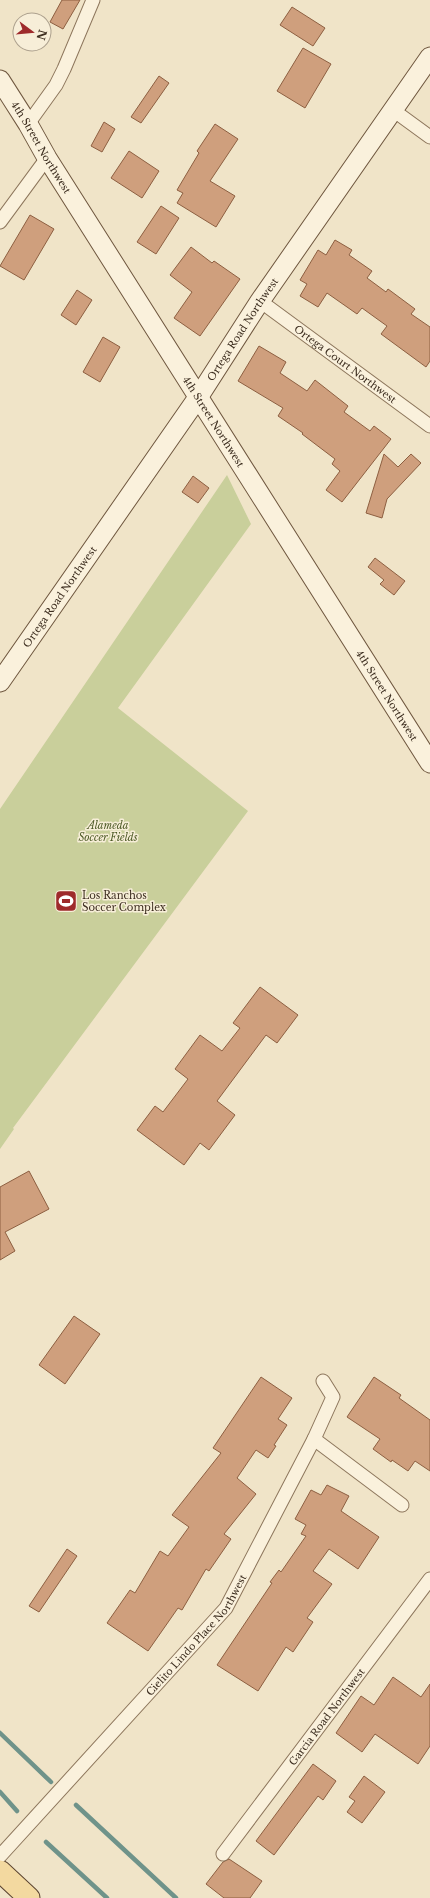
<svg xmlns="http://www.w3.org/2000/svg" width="430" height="1898" viewBox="0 0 430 1898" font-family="'Libre Baskerville',serif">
<rect width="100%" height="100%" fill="#f0e4c8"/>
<polygon fill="#c9cf9b" points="227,475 251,524 118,708 248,811 13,1128 14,1129 0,1149 0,809"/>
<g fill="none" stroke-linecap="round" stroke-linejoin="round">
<g stroke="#6f938a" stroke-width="4.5">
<polyline points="0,1733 51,1782"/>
<polyline points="0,1792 17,1811"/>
<polyline points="76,1805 176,1898"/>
<polyline points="46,1842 107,1898"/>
</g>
</g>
<g fill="#cf9f7d" stroke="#8d5f41">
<polygon points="62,0 80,0 63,29 50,22"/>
<polygon points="292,7 325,28 313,46 280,25"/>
<polygon points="303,48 331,64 305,108 277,91"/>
<polygon points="159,76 169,83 141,123 131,117"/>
<polygon points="104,122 115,129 102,152 91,146"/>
<polygon points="215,124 238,139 210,181 235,196 216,227 177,203 183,193 177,190 199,153 197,151"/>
<polygon points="129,151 159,171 142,198 111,178"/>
<polygon points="161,206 179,218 156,254 137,242"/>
<polygon points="30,215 54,229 24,280 0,266"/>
<polygon points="335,240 352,250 349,255 372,271 367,278 386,292 388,289 415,309 411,314 430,327 430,361 426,367 381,334 387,326 362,308 357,314 327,293 318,307 300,296 307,284 300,280 318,250 326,255"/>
<polygon points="191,247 212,263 214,261 240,279 200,336 174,318 192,292 170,275"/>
<polygon points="77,290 92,300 76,325 61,315"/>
<polygon points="103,337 120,347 100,382 83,372"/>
<polygon points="259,346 286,362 280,373 307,391 315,380 348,406 344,412 370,431 374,426 391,439 342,502 326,490 340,471 332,464 335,459 302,434 303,433 278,416 283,408 238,381"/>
<polygon points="384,454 398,467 411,454 421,463 387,499 382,518 366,513"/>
<polygon points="193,476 209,488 198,503 182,492"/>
<polygon points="375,558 405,581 394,595 380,584 384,580 368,567"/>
<polygon points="260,987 298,1015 277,1043 266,1035 217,1101 235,1115 209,1150 200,1143 184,1165 137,1130 155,1106 163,1112 188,1079 175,1069 200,1035 222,1051 240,1028 233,1023"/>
<polygon points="29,1171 49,1209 5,1232 15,1251 0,1260 0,1187"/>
<polygon points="74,1316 100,1334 65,1384 39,1365"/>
<polygon points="261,1377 292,1398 278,1419 287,1425 274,1445 276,1446 268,1458 256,1450 237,1478 256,1494 224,1534 231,1539 209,1571 206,1569 182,1610 178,1608 148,1651 107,1623 130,1590 135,1593 160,1551 168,1556 189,1527 172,1515 221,1453 213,1448"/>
<polygon points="374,1377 401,1395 399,1398 430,1420 430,1471 415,1461 408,1471 392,1460 391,1462 373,1449 380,1439 347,1417"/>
<polygon points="327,1485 349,1496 341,1511 379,1537 358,1569 329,1549 313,1571 332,1584 307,1618 313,1622 293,1652 286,1647 258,1691 217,1665 272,1583 270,1582 279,1570 281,1572 306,1536 301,1534 306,1525 295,1519 311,1490 321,1495"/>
<polygon points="67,1549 77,1556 39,1612 29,1606"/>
<polygon points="393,1677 421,1697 430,1684 430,1746 418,1764 375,1734 362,1752 336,1733 361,1696 374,1705"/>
<polygon points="313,1764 336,1781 323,1800 318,1796 274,1855 256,1841"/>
<polygon points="364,1776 385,1792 362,1823 347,1812 355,1801 349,1797"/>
<polygon points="229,1859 262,1881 250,1898 224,1898 206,1884 223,1862"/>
</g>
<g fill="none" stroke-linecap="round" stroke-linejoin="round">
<g stroke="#8d765c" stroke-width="15">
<g id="street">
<polyline points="393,110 430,137"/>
<polyline points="28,124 56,85 64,69 93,0"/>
<polyline points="0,222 47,158"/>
<path id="s1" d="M 260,301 L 430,426"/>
<polyline points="314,1439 402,1505"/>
<path id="s2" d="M 223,1854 L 430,1579"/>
<path id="s3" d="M 0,1856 L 226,1608 L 314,1439 L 333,1397 L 323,1381"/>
</g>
</g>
<g stroke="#6f573f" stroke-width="21">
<g id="secondary">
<path id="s4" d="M 0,80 L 28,124 L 47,158 L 430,763"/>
<path id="s5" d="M 0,682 L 199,396 L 260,301 L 430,57"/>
</g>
</g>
<g stroke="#5b4430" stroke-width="23">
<polyline id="primary" points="0,1871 29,1898"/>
</g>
<use href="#street" stroke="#faf1dc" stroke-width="13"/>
<use href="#secondary" stroke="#faf1dc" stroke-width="19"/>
<use href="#primary" stroke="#f3d9a0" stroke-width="21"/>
</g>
<defs>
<g id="stadium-square" transform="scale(1.15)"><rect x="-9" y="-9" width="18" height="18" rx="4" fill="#9e2a2b" stroke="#f7eed8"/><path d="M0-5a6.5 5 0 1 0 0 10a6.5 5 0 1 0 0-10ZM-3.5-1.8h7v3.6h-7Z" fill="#fff"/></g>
</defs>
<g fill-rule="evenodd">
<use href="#stadium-square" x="66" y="901"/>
</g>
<g text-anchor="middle" stroke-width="3" stroke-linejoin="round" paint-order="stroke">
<g font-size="10" fill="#3d2e20" stroke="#f7eed8">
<text dy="4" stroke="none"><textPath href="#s4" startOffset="79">4th Street Northwest</textPath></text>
<text dy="4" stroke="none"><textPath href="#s5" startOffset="428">Ortega Road Northwest</textPath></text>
<text dy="4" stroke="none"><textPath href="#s1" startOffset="106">Ortega Court Northwest</textPath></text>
<text dy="4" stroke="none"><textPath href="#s4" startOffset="403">4th Street Northwest</textPath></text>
<text dy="4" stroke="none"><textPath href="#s5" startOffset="104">Ortega Road Northwest</textPath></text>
<text dy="4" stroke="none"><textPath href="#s4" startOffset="727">4th Street Northwest</textPath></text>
<text dy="4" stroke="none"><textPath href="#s3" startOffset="296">Cielito Lindo Place Northwest</textPath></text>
<text dy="4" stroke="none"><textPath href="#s2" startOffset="172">Garcia Road Northwest</textPath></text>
</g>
<g font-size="10" font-style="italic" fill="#4d5a26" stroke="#f7eed8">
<text x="108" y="829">Alameda<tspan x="108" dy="12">Soccer Fields</tspan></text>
</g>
<g font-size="10" fill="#3d2e20" stroke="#f7eed8" text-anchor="start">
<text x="82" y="899">Los Ranchos<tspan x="82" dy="12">Soccer Complex</tspan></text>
</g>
</g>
<g transform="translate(32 32) rotate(106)"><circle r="19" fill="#f7eed8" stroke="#ada18e"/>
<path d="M0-3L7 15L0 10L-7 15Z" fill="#9e2a2b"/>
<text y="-6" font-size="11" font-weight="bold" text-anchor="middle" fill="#3d2e20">N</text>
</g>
</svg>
